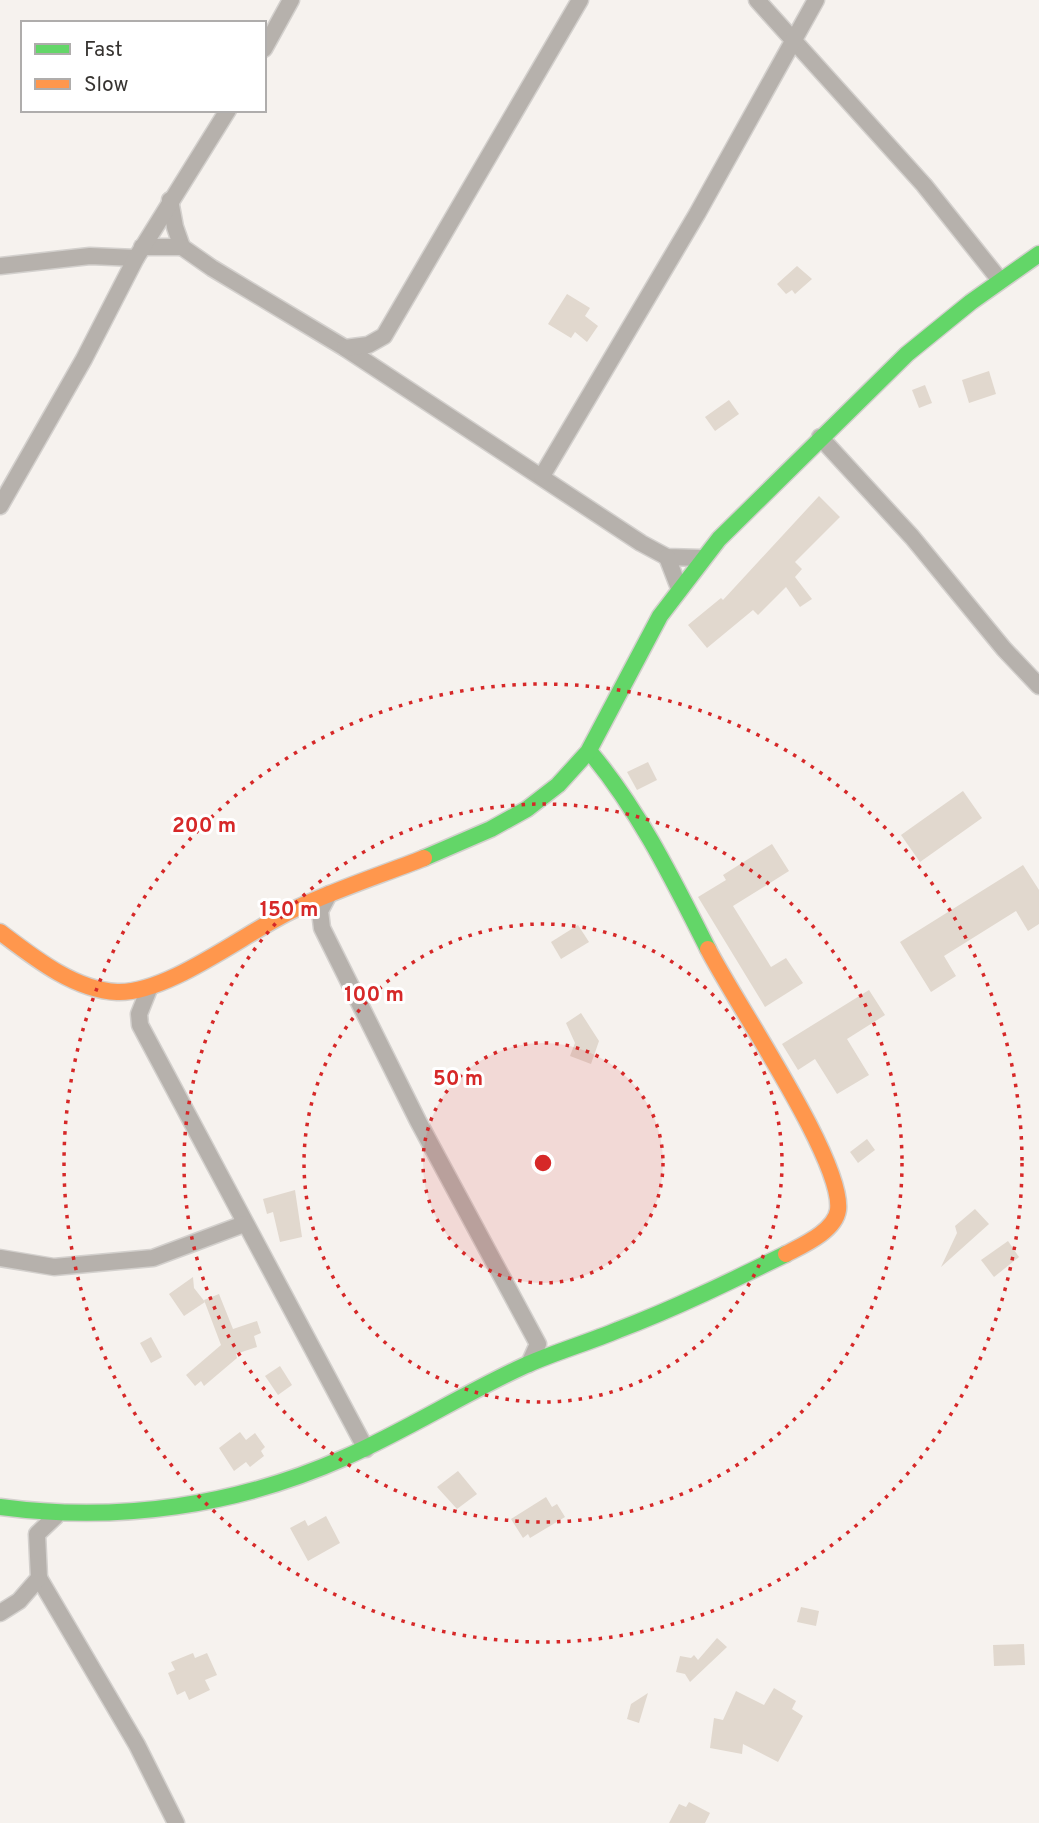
<svg xmlns="http://www.w3.org/2000/svg" width="1039" height="1823" viewBox="0 0 1039 1823" font-family="Overpass,sans-serif">
<rect width="100%" height="100%" fill="#f6f2ee"/>
<g fill="#e1d8ce">
<polygon points="797,266 812,279 795,294 792,290 786,294 777,284"/>
<polygon points="567,294 590,308 585,316 598,326 587,342 575,332 571,338 548,324"/>
<polygon points="989,371 996,394 969,403 962,380"/>
<polygon points="925,385 932,403 919,408 912,390"/>
<polygon points="729,400 739,414 715,431 705,417"/>
<polygon points="819,496 840,517 795,562 802,569 795,577 812,599 800,607 786,587 758,615 753,610 707,648 688,625 721,598 723,600"/>
<polygon points="648,762 657,780 637,790 627,772"/>
<polygon points="963,791 982,818 920,862 901,835"/>
<polygon points="772,844 789,871 733,906 771,967 786,958 803,983 765,1007 698,897 726,880 723,875"/>
<polygon points="1023,865 1039,890 1039,924 1028,931 1016,911 944,956 956,976 931,992 900,942"/>
<polygon points="578,925 589,942 561,959 551,942"/>
<polygon points="869,990 885,1015 847,1039 869,1075 837,1094 815,1059 798,1070 782,1044"/>
<polygon points="581,1013 599,1041 591,1064 570,1056 575,1043 566,1023"/>
<polygon points="867,1139 875,1150 858,1163 850,1152"/>
<polygon points="295,1190 302,1237 280,1242 273,1212 267,1214 263,1199"/>
<polygon points="975,1209 989,1224 941,1267 957,1233 955,1226"/>
<polygon points="1008,1241 1019,1257 994,1277 981,1260"/>
<polygon points="193,1277 194,1288 205,1302 184,1316 169,1294"/>
<polygon points="219,1294 233,1329 257,1321 261,1333 254,1336 257,1347 236,1354 237,1358 204,1386 201,1381 195,1386 186,1375 221,1345 204,1300"/>
<polygon points="151,1337 162,1357 151,1363 140,1343"/>
<polygon points="280,1366 292,1385 278,1395 265,1376"/>
<polygon points="240,1432 246,1440 255,1433 265,1447 261,1451 264,1456 250,1467 246,1462 234,1471 219,1448"/>
<polygon points="458,1471 477,1494 457,1509 437,1487"/>
<polygon points="546,1497 552,1507 557,1504 565,1517 530,1538 528,1534 523,1538 511,1519"/>
<polygon points="326,1516 340,1543 308,1561 290,1528 305,1520 308,1526"/>
<polygon points="801,1607 819,1611 816,1626 797,1622"/>
<polygon points="717,1638 727,1647 690,1682 685,1674 676,1672 680,1656 691,1658 694,1655 698,1660"/>
<polygon points="1024,1644 1025,1665 994,1666 993,1645"/>
<polygon points="193,1653 195,1658 207,1653 217,1675 205,1680 210,1690 189,1700 185,1691 177,1695 168,1673 175,1670 171,1662"/>
<polygon points="774,1688 796,1701 792,1709 803,1716 778,1762 743,1744 742,1754 710,1748 714,1718 723,1720 736,1691 764,1705"/>
<polygon points="648,1693 639,1723 627,1719 631,1704"/>
<polygon points="689,1802 710,1813 705,1823 669,1823 679,1804 686,1807"/>
</g>
<g fill="none" stroke-linecap="round" stroke-linejoin="round">
<g stroke="#d3d0cd" stroke-width="19">
<g id="street">
<polyline points="757,0 924,185 999,279"/>
<polyline points="264,49 291,0"/>
<polyline points="170,200 175,227 182,247 212,268 345,348 641,543 667,557 700,558"/>
<polyline points="142,247 182,247"/>
<polyline points="0,266 90,256 136,258"/>
<polyline points="345,348 368,345 384,336 580,0"/>
<polyline points="820,437 912,537 1004,649 1039,686"/>
<polyline points="542,476 697,214 816,0"/>
<polyline points="0,506 84,359 136,258 228,110"/>
<polyline points="667,557 679,588"/>
<polyline points="329,894 320,911 322,928 418,1121 538,1344 529,1364"/>
<polyline points="149,989 139,1014 140,1025 366,1449"/>
<polyline points="0,1258 54,1267 153,1258 244,1224"/>
<polyline points="39,1578 137,1745 176,1823"/>
<polyline points="0,1613 19,1601 39,1578 37,1534 56,1516"/>
</g>
</g>
<g stroke="#d3d0cd" stroke-width="19">
<g id="fast">
<path d="M 590,752 C 640,812 673,880 708,949"/>
<polyline points="424,858 491,829 527,809 558,785 588,752 660,616 719,539 907,354 971,302 1039,254"/>
<path d="M 0,1507 C 118,1523 237,1506 346,1457 C 407,1430 463,1394 524,1366 C 555,1352 587,1343 618,1330 C 676,1308 731,1281 786,1254"/>
</g>
</g>
<g stroke="#d3d0cd" stroke-width="19">
<g id="slow">
<path d="M 0,932 C 33,957 74,990 117,992 C 169,994 247,931 295,909 C 337,889 381,875 424,858"/>
<path d="M 708,949 C 734,1001 844,1161 838,1210 C 835,1231 803,1245 786,1254"/>
</g>
</g>
<use href="#street" stroke="#b6b1ac" stroke-width="16"/>
<use href="#fast" stroke="#63d668" stroke-width="16"/>
<use href="#slow" stroke="#ff974d" stroke-width="16"/>
</g>
<circle cx="543" cy="1163" r="120" fill="#d62828" fill-opacity=".12"/>
<g fill="none" stroke="#d62828" stroke-width="3.5" stroke-dasharray="3.5 7">
<circle cx="543" cy="1163" r="120"/>
<circle cx="543" cy="1163" r="239"/>
<circle cx="543" cy="1163" r="359"/>
<circle cx="543" cy="1163" r="479"/>
</g>
<circle cx="543" cy="1163" r="10" fill="#d62828" stroke="#fff" stroke-width="3.5"/>
<g font-size="21" text-anchor="middle" font-weight="bold" fill="#d62828" stroke="#fff" stroke-width="6" stroke-linejoin="round" paint-order="stroke">
<text x="204" y="832">200 m</text>
<text x="289" y="916">150 m</text>
<text x="374" y="1001">100 m</text>
<text x="458" y="1085">50 m</text>
</g>
<rect x="21" y="21" width="245" height="91" fill="#ffffff" stroke="#afadac" stroke-width="2"/>
<rect x="35" y="44" width="35" height="10" fill="#63d668" stroke="#afadac" stroke-width="2"/>
<text x="84" y="56" font-size="21" fill="#363330">Fast</text>
<rect x="35" y="79" width="35" height="10" fill="#ff974d" stroke="#afadac" stroke-width="2"/>
<text x="84" y="91" font-size="21" fill="#363330">Slow</text>
</svg>
